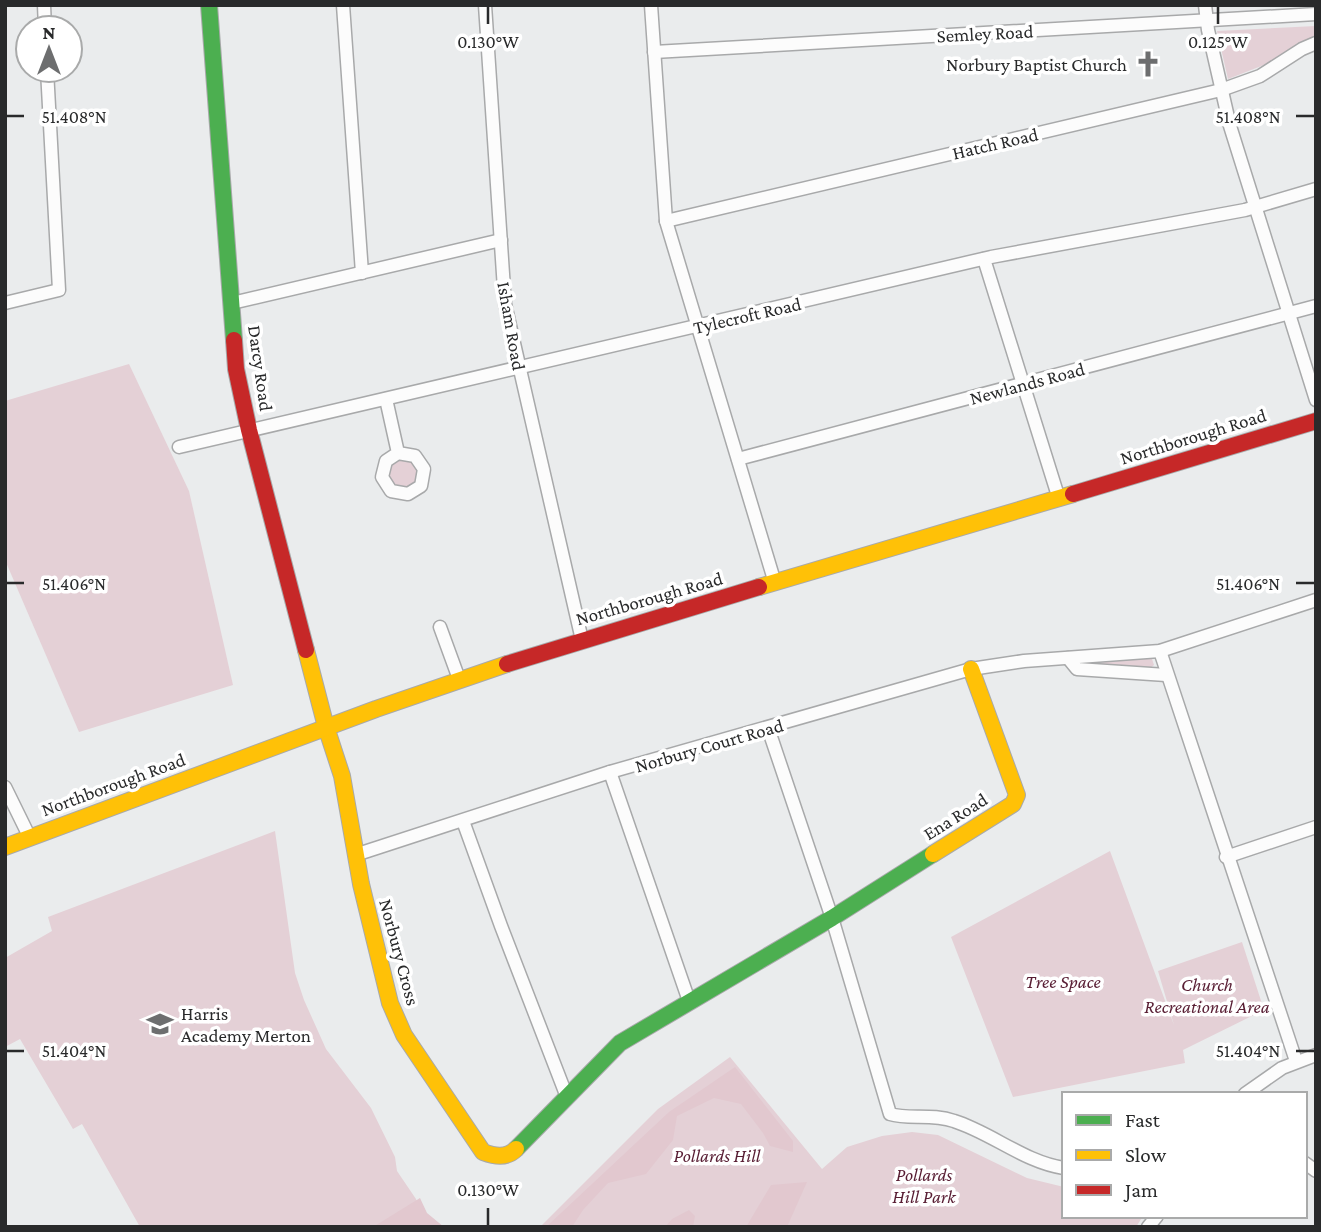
<svg xmlns="http://www.w3.org/2000/svg" width="1321" height="1232" viewBox="0 0 1321 1232" font-family="'Crimson Pro',serif">
<rect width="100%" height="100%" fill="#eaeced"/>
<g fill="#e4d0d6">
<polygon points="1316,26 1316,35 1269,63 1228,79 1217,31"/>
<polygon points="129,364 189,491 233,685 79,732 5,560 5,401"/>
<polygon points="395,456 419,463 415,488 392,489 385,467"/>
<polygon points="1148,658 1152,659 1154,665 1150,668 1086,664"/>
<polygon points="275,831 295,973 304,1000 326,1049 371,1108 395,1157 397,1171 416,1199 426,1227 140,1227 82,1124 73,1129 20,1039 5,1047 5,958 52,931 48,917"/>
<polygon points="1110,851 1174,1025 1158,971 1242,942 1264,1010 1183,1050 1185,1063 1013,1097 951,937"/>
<polygon points="730,1057 822,1169 847,1147 882,1136 912,1132 938,1135 1027,1178 1064,1187 1064,1216 1143,1216 1136,1227 540,1227 658,1109"/>
</g>
<g fill="#e2c8cf">
<polygon points="735,1067 793,1141 793,1152 770,1146 763,1133 741,1104 714,1098 677,1116 673,1140 646,1174 608,1183 583,1210 572,1227 546,1227 669,1112"/>
<polygon points="807,1182 787,1227 746,1227 771,1185"/>
<polygon points="420,1198 427,1213 444,1227 373,1227"/>
<polygon points="689,1210 695,1216 693,1227 665,1227 672,1219"/>
</g>
<g fill="none" stroke-linecap="round" stroke-linejoin="round">
<g stroke="#a8a9aa" stroke-width="15">
<g id="street">
<polyline points="44,5 45,28"/>
<polyline points="343,5 362,273"/>
<polyline points="485,5 505,304 582,640"/>
<polyline points="651,5 666,221 775,583"/>
<polyline points="1205,5 1208,30 1230,126 1316,400"/>
<polyline points="654,52 1316,14"/>
<polyline points="666,221 1221,90 1260,76 1302,49 1316,43"/>
<polyline points="984,259 1059,499"/>
<polyline points="5,303 59,290 47,70"/>
<polyline points="232,303 501,240"/>
<polyline points="386,399 398,453 415,456 424,469 421,486 408,494 391,491 382,477 386,461 398,453"/>
<polyline points="179,447 991,257 1245,210 1316,189"/>
<polyline points="738,459 1316,306"/>
<polyline points="440,627 459,679"/>
<polyline points="1160,651 1296,1061"/>
<polyline points="1068,658 1077,669 1166,675"/>
<path d="M 768,728 L 832,918 L 890,1114 C 908,1120 932,1113 954,1121 C 992,1133 1024,1162 1064,1168"/>
<polyline points="610,772 689,1001"/>
<polyline points="5,787 30,838"/>
<polyline points="463,821 501,926 567,1097"/>
<polyline points="355,855 610,772 971,669 1024,661 1160,651 1316,600"/>
<polyline points="1226,857 1316,827"/>
<polyline points="1245,1094 1282,1068 1316,1055"/>
<polyline points="1305,1163 1316,1171"/>
<polyline points="1148,1227 1157,1216"/>
</g>
</g>
<g stroke="#a8a9aa" stroke-width="18">
<g id="fast">
<polyline points="209,5 234,340"/>
<polyline points="516,1149 620,1043 832,918 933,854"/>
</g>
</g>
<g stroke="#a8a9aa" stroke-width="18">
<g id="slow">
<polyline points="759,587 1073,494"/>
<path d="M 306,650 L 326,727 L 342,776 L 361,884 L 390,1003 L 404,1035 L 483,1152 C 494,1156 506,1159 516,1149"/>
<polyline points="5,847 376,709 507,664"/>
<polyline points="933,854 1013,804 1017,795 971,669"/>
</g>
</g>
<g stroke="#a8a9aa" stroke-width="18">
<g id="jam">
<polyline points="234,340 236,369 249,430 306,650"/>
<polyline points="1073,494 1316,421"/>
<polyline points="507,664 759,587"/>
</g>
</g>
<use href="#street" stroke="#fcfcfc" stroke-width="12"/>
<use href="#fast" stroke="#4caf50" stroke-width="16"/>
<use href="#slow" stroke="#ffc107" stroke-width="16"/>
<use href="#jam" stroke="#c62828" stroke-width="16"/>
</g>
<path fill="none" stroke="#292a2b" stroke-width="2.5" d="M 488,7 L 488,24M 1218,7 L 1218,24M 7,116 L 24,116M 1296,116 L 1314,116M 7,583 L 24,583M 1296,583 L 1314,583M 7,1051 L 24,1051M 1296,1051 L 1314,1051M 488,1208 L 488,1225"/>
<defs>
<g id="church-bare" transform="scale(2.1)"><path d="M-1.2-6h2.4v3.5h3.3v2.4h-3.3V6h-2.4V-.1h-3.3v-2.4h3.3Z" fill="#6d6e6f" stroke="#fff" stroke-width="2.5" paint-order="stroke"/></g>
<g id="school-bare" transform="scale(2.1)"><path d="M0-5L7-2L0 1L-7-2ZM-4 1L0 2.5L4 1V4Q0 6-4 4Z" fill="#6d6e6f" stroke="#fff" stroke-width="2.5" paint-order="stroke"/></g>
</defs>
<g fill-rule="evenodd">
<use href="#church-bare" x="1148" y="64"/>
<use href="#school-bare" x="160" y="1024"/>
</g>
<g text-anchor="middle" stroke-width="7" stroke-linejoin="round" paint-order="stroke">
<g font-size="19" fill="#292a2b" stroke="#fff">
<text transform="translate(985 33) rotate(-3)" y="7">Semley Road</text>
<text transform="translate(995 143) rotate(-13)" y="7">Hatch Road</text>
<text transform="translate(747 315) rotate(-13)" y="7">Tylecroft Road</text>
<text transform="translate(512 326) rotate(80)" y="7">Isham Road</text>
<text transform="translate(261 368) rotate(82)" y="7">Darcy Road</text>
<text transform="translate(1027 383) rotate(-15)" y="7">Newlands Road</text>
<text transform="translate(1193 436) rotate(-17)" y="7">Northborough Road</text>
<text transform="translate(649 598) rotate(-16)" y="7">Northborough Road</text>
<text transform="translate(709 745) rotate(-16)" y="7">Norbury Court Road</text>
<text transform="translate(113 784) rotate(-20)" y="7">Northborough Road</text>
<text transform="translate(955 816) rotate(-32)" y="7">Ena Road</text>
<text transform="translate(400 952) rotate(75)" y="7">Norbury Cross</text>
</g>
<g font-size="19" fill="#292a2b" stroke="#fff" text-anchor="end">
<text x="1127" y="71">Norbury Baptist Church</text>
<text x="181" y="1020" text-anchor="start">Harris<tspan x="181" dy="22">Academy Merton</tspan></text>
</g>
<g font-size="19" font-style="italic" fill="#581d33" stroke="#fff">
<text x="1063" y="988">Tree Space</text>
<text x="1207" y="991">Church<tspan x="1207" dy="22">Recreational Area</tspan></text>
<text x="717" y="1162">Pollards Hill</text>
<text x="924" y="1181">Pollards<tspan x="924" dy="22">Hill Park</tspan></text>
</g>
</g>
<g font-size="18" text-anchor="middle" fill="#292a2b" stroke="#fff" stroke-width="7" stroke-linejoin="round" paint-order="stroke">
<text x="488" y="48">0.130°W</text>
<text x="1218" y="48">0.125°W</text>
<text x="74" y="123">51.408°N</text>
<text x="1248" y="123">51.408°N</text>
<text x="74" y="590">51.406°N</text>
<text x="1248" y="590">51.406°N</text>
<text x="74" y="1057">51.404°N</text>
<text x="1248" y="1057">51.404°N</text>
<text x="488" y="1196">0.130°W</text>
</g>
<rect width="1321" height="1232" fill="none" stroke="#292a2b" stroke-width="14"/>
<rect x="1062" y="1092" width="245" height="126" fill="#ffffff" stroke="#a9aaaa" stroke-width="2"/>
<rect x="1076" y="1115" width="35" height="10" fill="#4caf50" stroke="#a9aaaa" stroke-width="2"/>
<text x="1125" y="1127" font-size="21" fill="#292a2b">Fast</text>
<rect x="1076" y="1150" width="35" height="10" fill="#ffc107" stroke="#a9aaaa" stroke-width="2"/>
<text x="1125" y="1162" font-size="21" fill="#292a2b">Slow</text>
<rect x="1076" y="1185" width="35" height="10" fill="#c62828" stroke="#a9aaaa" stroke-width="2"/>
<text x="1125" y="1197" font-size="21" fill="#292a2b">Jam</text>
<g transform="translate(49 49)"><circle r="33" fill="#ffffff" stroke="#a9aaaa" stroke-width="2"/>
<path d="M0-5L12 26L0 18L-12 26Z" fill="#6d6e6f"/>
<text y="-10" font-size="19" font-weight="bold" text-anchor="middle" fill="#292a2b">N</text>
</g>
</svg>
